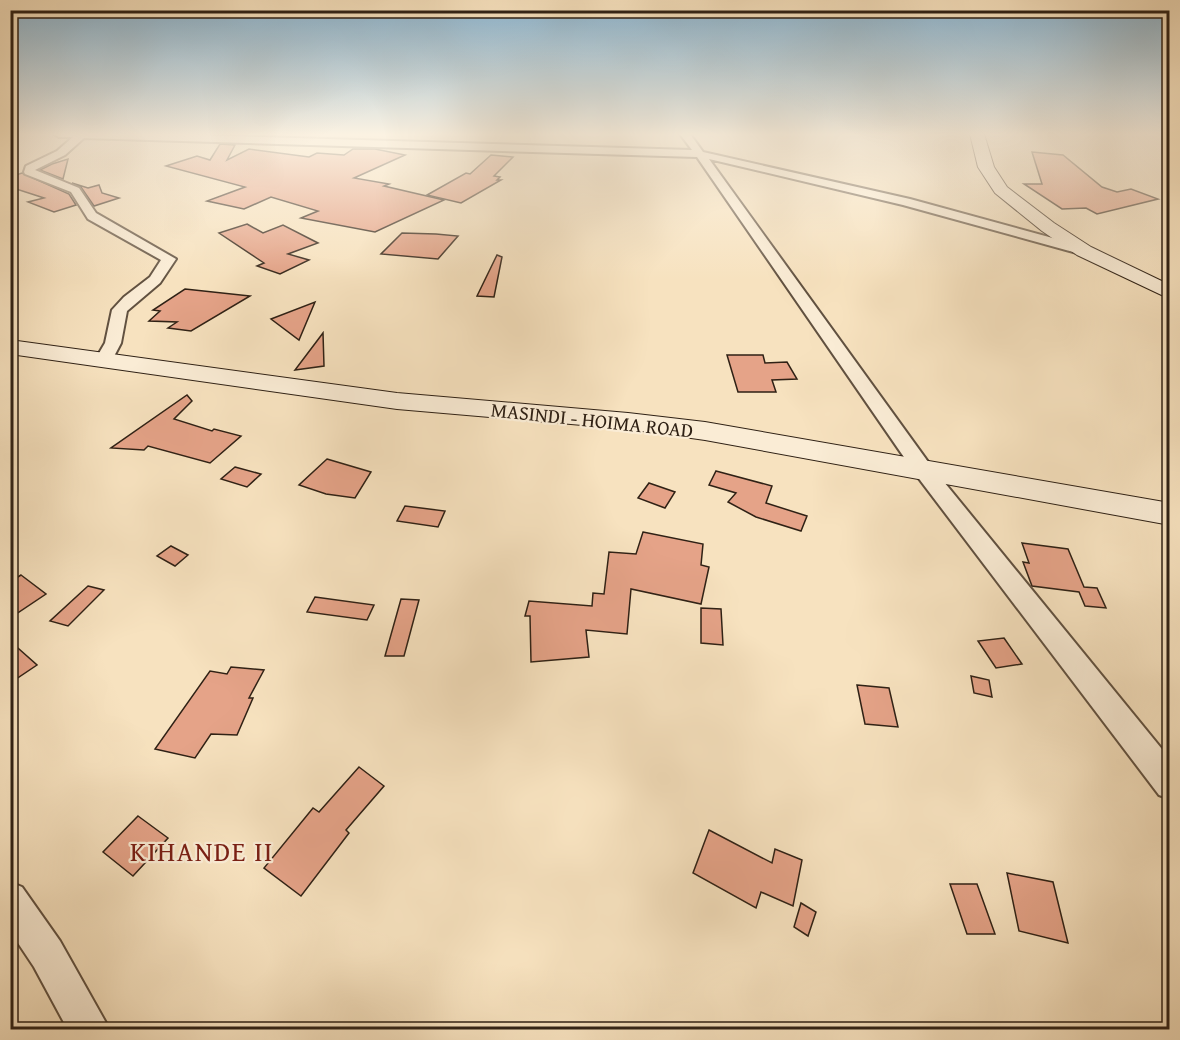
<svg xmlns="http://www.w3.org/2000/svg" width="1180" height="1040" viewBox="0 0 1180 1040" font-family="'Gentium Book Plus',serif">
<rect width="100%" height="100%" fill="#f7e2bf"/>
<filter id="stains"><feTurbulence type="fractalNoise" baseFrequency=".00333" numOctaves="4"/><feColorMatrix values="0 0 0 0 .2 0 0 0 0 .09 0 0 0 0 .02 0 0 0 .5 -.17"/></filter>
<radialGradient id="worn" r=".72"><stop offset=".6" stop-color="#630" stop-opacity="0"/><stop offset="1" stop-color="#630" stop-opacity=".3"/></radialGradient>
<g fill="#e5a388" stroke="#2f2115" stroke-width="1.5">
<polygon points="220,144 235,145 227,160 249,149 309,157 317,153 344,155 353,149 375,149 405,155 354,178 389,184 384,186 444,200 375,232 301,218 318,211 271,197 244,209 207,201 245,187 166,166 197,156 210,160"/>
<polygon points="1032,152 1063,155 1102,187 1117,192 1131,189 1158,199 1097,214 1086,208 1062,209 1024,184 1042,184"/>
<polygon points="491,155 513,157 494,176 500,177 497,180 501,180 461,203 427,195 466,173 470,174"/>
<polygon points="68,159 63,179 40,170 52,164"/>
<polygon points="22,173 69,194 76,205 54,212 28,202 44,198 10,187 10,177"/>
<polygon points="72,183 88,188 99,185 102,193 119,198 94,206 81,187"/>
<polygon points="247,224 263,233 283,225 318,243 288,254 309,260 280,274 257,266 264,263 219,233"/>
<polygon points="402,233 436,234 458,236 438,259 381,254"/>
<polygon points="497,255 502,257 494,297 477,296"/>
<polygon points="185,289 250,296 191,331 168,328 177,322 149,321 160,311 153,310"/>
<polygon points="315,302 299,340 271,319"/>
<polygon points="323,333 324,366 295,370"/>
<polygon points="727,355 763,355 765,363 787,362 797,379 772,380 776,392 738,392"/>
<polygon points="187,395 192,401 174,419 212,431 214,429 241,436 210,463 148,446 144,450 111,448"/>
<polygon points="327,459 371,472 355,498 326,494 299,485"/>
<polygon points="235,467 261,474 247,487 221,479"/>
<polygon points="716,471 772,486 766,503 807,516 801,531 756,517 728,502 736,493 709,485"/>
<polygon points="649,483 675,492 665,508 638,498"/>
<polygon points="405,506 445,511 438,527 397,521"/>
<polygon points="643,532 703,544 701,565 709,567 701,604 631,589 627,634 586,630 589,657 531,662 530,616 525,616 529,601 592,606 593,593 604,594 609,552 636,554"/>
<polygon points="1022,543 1068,549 1084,587 1097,588 1106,608 1085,606 1079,592 1032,586 1023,562 1029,563"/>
<polygon points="171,546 188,555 175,566 157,556"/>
<polygon points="21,575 46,594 10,618 10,582"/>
<polygon points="88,586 104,590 68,626 50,621"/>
<polygon points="315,597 374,605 367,620 307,612"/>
<polygon points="401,599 419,600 404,656 385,656"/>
<polygon points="701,608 721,609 723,645 701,643"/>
<polygon points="1004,638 1022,664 996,668 978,641"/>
<polygon points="10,641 37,665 10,683"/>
<polygon points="231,667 264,670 249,698 253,698 237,735 211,734 195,758 155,749 210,671 227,674"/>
<polygon points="971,676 989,680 992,697 974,693"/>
<polygon points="857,685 889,688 898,727 865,724"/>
<polygon points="359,767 384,786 346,830 349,833 301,896 264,868 313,808 319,812"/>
<polygon points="138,816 168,838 133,876 103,852"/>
<polygon points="709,830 772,863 775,849 802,860 793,906 761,892 756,908 693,873"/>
<polygon points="1007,873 1053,882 1068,943 1019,931"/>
<polygon points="950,884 977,884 995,934 967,934"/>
<polygon points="801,903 816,912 808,936 794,927"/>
</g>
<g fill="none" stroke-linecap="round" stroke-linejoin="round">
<g stroke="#615140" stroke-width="4">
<g id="street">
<polygon points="54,134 168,134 692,150 680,134 690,134 703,152 910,199 1089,248 1091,251 1084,255 903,205 709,159 931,466 1170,759 1170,799 1159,795 917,476 697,157 84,138 65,155 35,170 79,188 96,213 176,259 160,283 127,311 121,343 110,364 98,364 95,360 105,343 112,310 124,297 150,277 161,260 88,219 71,192 25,174 24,172 26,166 57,151 73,137 59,137"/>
<polygon points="10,882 22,887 60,941 110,1030 68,1030 34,967 10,931"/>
</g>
</g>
<g stroke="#2f2115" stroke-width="2">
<g id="secondary">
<polygon points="970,134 984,134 994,167 1007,187 1054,223 1091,247 1170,285 1170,299 1077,255 1042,231 995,193 978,167"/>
<polygon points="10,340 397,393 628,413 705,422 1170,503 1170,525 705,440 628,429 397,409 10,354"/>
</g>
</g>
<use href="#street" fill="#faecd5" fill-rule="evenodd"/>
<use href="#secondary" fill="#faecd5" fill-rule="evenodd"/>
</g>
<linearGradient id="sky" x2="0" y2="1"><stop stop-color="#8ab7d5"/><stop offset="0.48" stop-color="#fbf2e2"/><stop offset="1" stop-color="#fbf2e2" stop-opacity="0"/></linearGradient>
<rect width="1180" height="280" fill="url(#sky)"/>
<g text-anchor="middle" stroke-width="4.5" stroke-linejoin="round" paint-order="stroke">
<g font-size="20" fill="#2f2115" stroke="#faecd5">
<text transform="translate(592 420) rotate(6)" y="7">MASINDI - HOIMA ROAD</text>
</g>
<g font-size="27" letter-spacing="1.5" fill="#7a1f14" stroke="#faecd5">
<text x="202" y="861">KIHANDE II</text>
</g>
</g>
<rect width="1180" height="1040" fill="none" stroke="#f7e2bf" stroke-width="36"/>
<rect x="12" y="12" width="1156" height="1016" fill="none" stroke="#2f2115" stroke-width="3"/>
<rect x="18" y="18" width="1144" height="1004" fill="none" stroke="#2f2115" stroke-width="1.5"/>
<rect width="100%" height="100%" filter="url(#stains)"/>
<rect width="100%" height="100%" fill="url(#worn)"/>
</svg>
